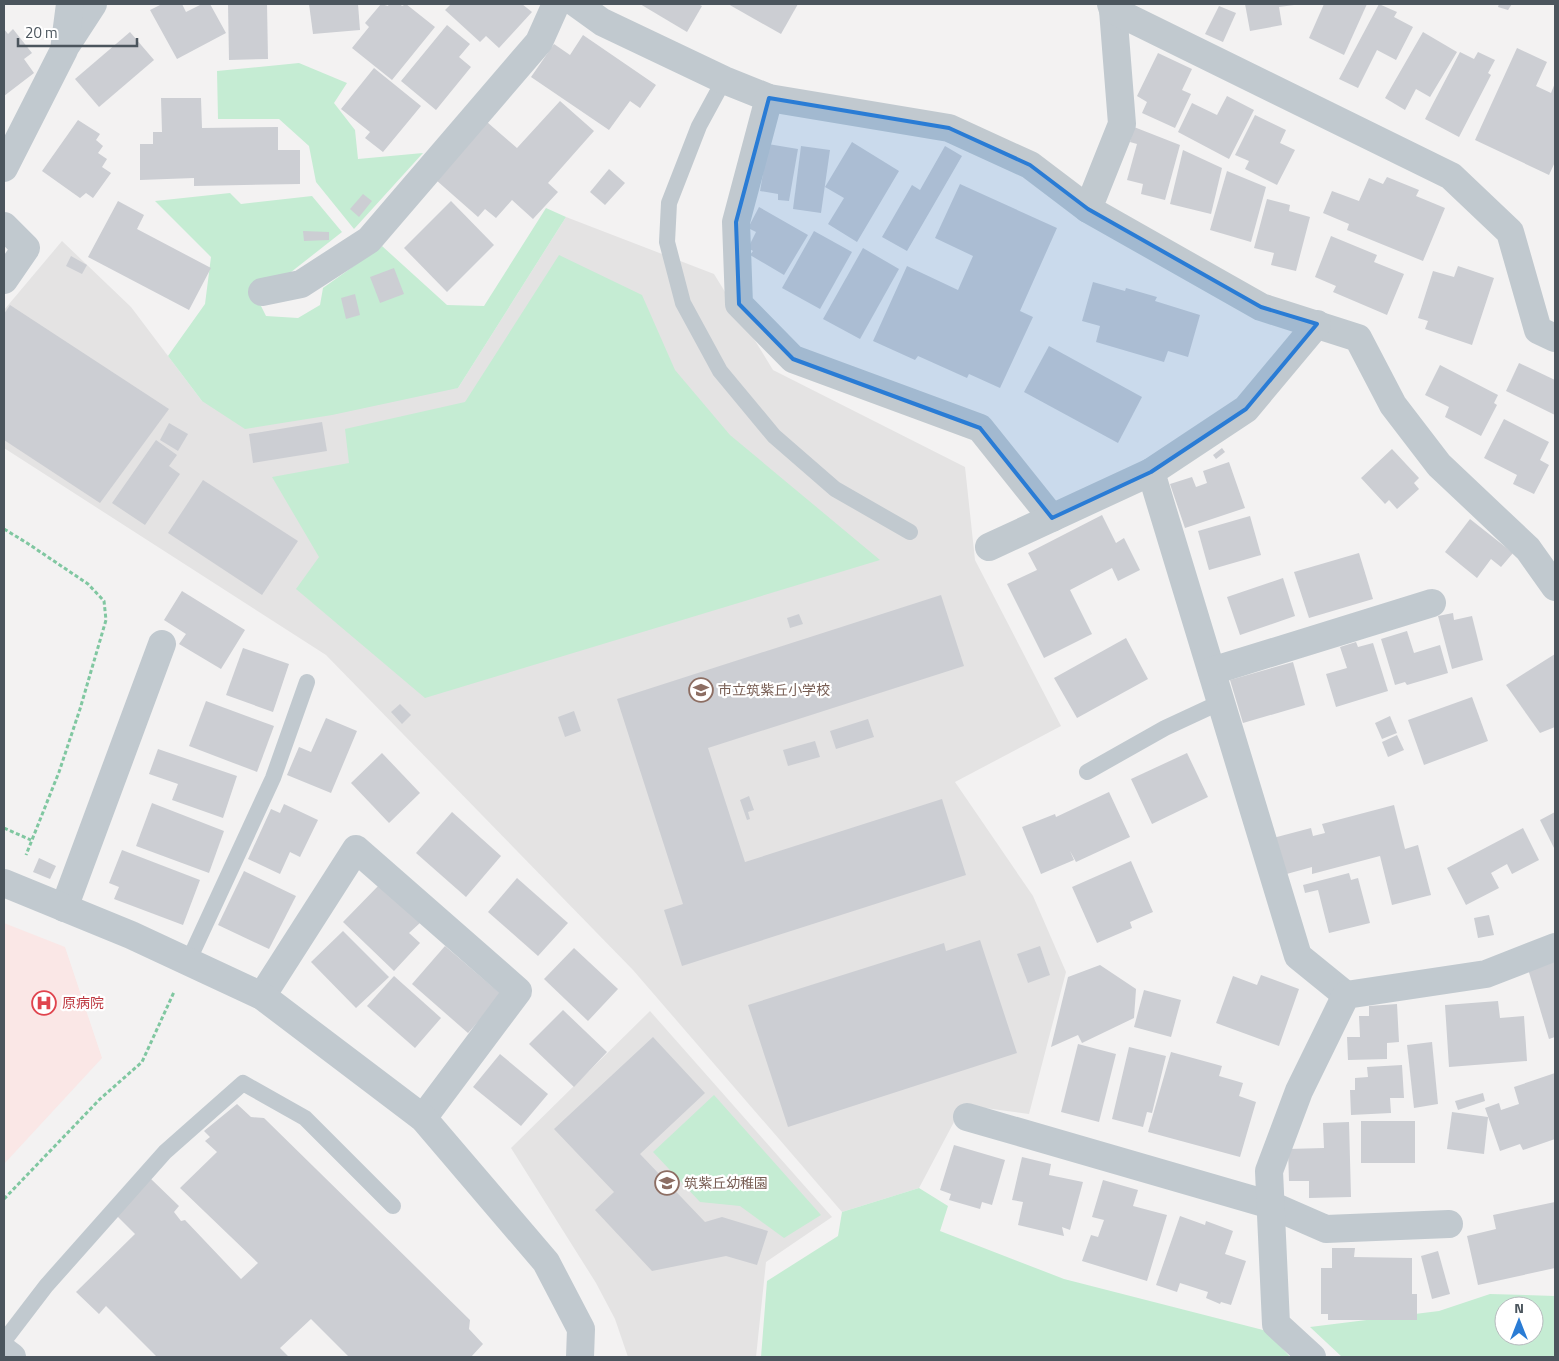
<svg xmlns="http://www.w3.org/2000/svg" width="1559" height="1361" viewBox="0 0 1559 1361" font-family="'Titillium Web','Noto Sans JP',sans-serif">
<rect width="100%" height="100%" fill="#f3f2f2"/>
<g fill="#e4e3e3">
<polygon points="566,217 714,274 773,370 965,467 975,560 1061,726 955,782 1033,896 1066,972 1029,1114 963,1105 919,1188 842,1212 633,970 326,655 4,448 4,310 62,241 131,307 202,401 458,388"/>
<polygon points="650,1011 832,1217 766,1262 756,1357 628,1357 615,1319 596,1283 511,1148"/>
</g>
<polygon fill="#fae7e6" points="4,923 65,947 102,1058 4,1164"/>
<g fill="#c5ecd3" fill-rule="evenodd">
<polygon points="299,63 347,83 334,103 355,130 358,159 423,153 354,229 316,182 309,146 279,119 218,119 217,71"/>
<polygon points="230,193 241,204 312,196 342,232 286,276 251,286 266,316 298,318 320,305 323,288 382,246 447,305 484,306 546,208 566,217 458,388 332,415 245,429 202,401 168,356 205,304 211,257 155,201"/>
<polygon points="559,255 642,295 675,370 730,435 880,560 425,698 296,589 319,557 272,477 349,463 345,429 465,402"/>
<polygon points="714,1095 821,1215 784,1238 740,1206 700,1202 653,1152"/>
<polygon points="919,1188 948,1206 940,1231 1064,1279 1267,1331 1290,1357 761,1357 767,1281 838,1236 842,1212"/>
<path d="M 1490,1294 L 1555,1296 L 1555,1357 L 1342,1357 L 1310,1327 L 1439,1311 ZM 1504,1306 L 1534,1306 L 1534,1336 L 1504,1336 Z"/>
</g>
<g fill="#ccced3">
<polygon points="162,4 182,4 186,12 202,4 210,4 226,33 177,59 150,10"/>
<polygon points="228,4 267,4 268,59 229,60"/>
<polygon points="309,4 358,4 360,30 313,34"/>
<polygon points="381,4 388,6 389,4 400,4 402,6 406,4 435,27 392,80 352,48 369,27 365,23"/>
<polygon points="451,4 522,4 532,12 499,48 486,36 480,42 445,10"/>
<polygon points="640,4 698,4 702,6 687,32"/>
<polygon points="728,4 798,4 781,34"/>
<polygon points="1245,4 1294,4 1294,5 1279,7 1282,25 1250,31"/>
<polygon points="1324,4 1367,4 1344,55 1309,38"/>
<polygon points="1379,4 1397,12 1394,17 1413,27 1396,60 1377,50 1358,88 1339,79"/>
<polygon points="1499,4 1512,4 1508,10 1498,7"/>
<polygon points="1219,6 1236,13 1223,42 1205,34"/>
<polygon points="447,25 470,44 459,57 471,67 436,110 401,81"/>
<polygon points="4,29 8,34 13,29 32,53 24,59 34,73 4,96"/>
<polygon points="130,32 154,60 99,107 75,79"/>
<polygon points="1423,32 1457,52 1430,97 1416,89 1405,110 1385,98"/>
<polygon points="583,35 656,85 640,108 630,101 609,130 531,77 554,44 570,55"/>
<polygon points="1517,48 1547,62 1536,86 1551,93 1555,83 1555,162 1549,175 1475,140"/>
<polygon points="1460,52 1474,59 1478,52 1495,60 1488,73 1491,75 1459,137 1425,119"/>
<polygon points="1158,53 1192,69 1182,90 1191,94 1175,128 1142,113 1147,102 1137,96"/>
<polygon points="374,68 421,106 383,152 365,138 370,132 341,109"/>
<polygon points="1227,96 1254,110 1229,159 1178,132 1192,103 1217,115"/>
<polygon points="161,98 201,98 202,128 278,127 278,150 300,150 300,184 194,186 194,178 140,180 140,144 153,144 153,132 162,132"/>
<polygon points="560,101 594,131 548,183 558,192 533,219 512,200 496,218 485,209 478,217 436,180 487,122 517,148"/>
<polygon points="1255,115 1286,130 1280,143 1295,150 1277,185 1245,169 1249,161 1235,155"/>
<polygon points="78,120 100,134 96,140 103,146 98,153 107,159 102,167 111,173 93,198 86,193 80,198 42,171"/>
<polygon points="1134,127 1180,145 1165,200 1141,194 1143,184 1127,180 1137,144 1130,142"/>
<polygon points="852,142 899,171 857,242 828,224 844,198 825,187"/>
<polygon points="768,144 798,149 789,201 778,200 778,194 760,191"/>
<polygon points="801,146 830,150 821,213 793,209"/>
<polygon points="945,146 962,156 907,251 882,237 912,185 920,190"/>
<polygon points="1183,150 1222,168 1211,214 1170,204"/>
<polygon points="609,169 625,183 605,205 590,192"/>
<polygon points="1227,171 1266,187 1251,242 1210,230"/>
<polygon points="1387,177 1419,190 1416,196 1445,208 1423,261 1347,230 1349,224 1323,213 1332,191 1359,201 1369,178 1383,184"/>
<polygon points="960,184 1057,228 1020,311 1033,317 1000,388 969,374 967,378 918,356 915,360 873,341 907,266 958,290 973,256 935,238"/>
<polygon points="363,194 372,201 359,217 350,209"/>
<polygon points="1267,199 1290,205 1289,211 1310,217 1296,271 1271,265 1274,253 1254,248"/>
<polygon points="118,201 144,215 137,229 211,268 189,310 88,257"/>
<polygon points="451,201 494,245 447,292 404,248"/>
<polygon points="759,207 808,235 784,275 750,255 753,251 748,248 756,232 748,228"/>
<polygon points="303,231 329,232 329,240 304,241"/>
<polygon points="814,231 852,252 820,309 782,288"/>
<polygon points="1331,236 1377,255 1374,262 1404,274 1387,315 1333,292 1336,286 1315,277"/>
<polygon points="863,248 899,269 860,339 823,319"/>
<polygon points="71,256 87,265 82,274 66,266"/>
<polygon points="1458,266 1494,278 1472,345 1425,329 1428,321 1418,318 1433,271 1454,277"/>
<polygon points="394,268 404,294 380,303 370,277"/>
<polygon points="1093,282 1125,291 1126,288 1157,297 1155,301 1200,315 1188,357 1168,351 1164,362 1096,342 1100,326 1082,321"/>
<polygon points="355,294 360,315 346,319 341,298"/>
<polygon points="10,305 169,409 100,503 4,440 4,314"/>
<polygon points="1049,346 1142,397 1118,443 1024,392"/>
<polygon points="1519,363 1555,380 1555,415 1506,391"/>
<polygon points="1440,365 1498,395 1494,403 1497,405 1481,436 1445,417 1449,407 1425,395"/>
<polygon points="1504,419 1549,442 1540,460 1549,465 1534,494 1513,484 1517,475 1484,458"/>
<polygon points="322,422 327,451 253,463 249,434"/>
<polygon points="169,423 188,434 178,451 160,440"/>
<polygon points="156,440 177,455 169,466 180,474 145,525 112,503"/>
<polygon points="1222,448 1225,452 1216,459 1213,455"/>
<polygon points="1392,449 1419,478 1414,483 1419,489 1397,509 1389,500 1385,504 1361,478"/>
<polygon points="1229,462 1245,508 1185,528 1170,484 1192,477 1196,487 1207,483 1203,471"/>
<polygon points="203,480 298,541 262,595 168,533"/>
<polygon points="1102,515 1116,543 1124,538 1140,570 1118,581 1112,568 1070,590 1092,634 1044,658 1007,584 1037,570 1028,553"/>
<polygon points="1250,516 1261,555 1209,570 1198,531"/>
<polygon points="1470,519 1513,553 1501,567 1491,559 1477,578 1445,552"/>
<polygon points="1359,553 1373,599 1309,618 1294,572"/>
<polygon points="1283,578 1295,616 1240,635 1227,597"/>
<polygon points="182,591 245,630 221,669 179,644 186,634 164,620"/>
<polygon points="941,595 964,666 708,748 745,862 942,799 966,875 682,966 664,910 683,904 617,699"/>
<polygon points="1453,613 1454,620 1472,616 1483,660 1452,669 1438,616"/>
<polygon points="799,614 803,624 790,628 787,618"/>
<polygon points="1407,631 1414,653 1440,645 1448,673 1407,685 1405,682 1395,685 1381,639"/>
<polygon points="1126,638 1148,679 1077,718 1054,678"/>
<polygon points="1356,642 1358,647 1373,643 1388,691 1336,707 1326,674 1347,668 1340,647"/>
<polygon points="243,648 289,664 273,712 226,695"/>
<polygon points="1555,654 1555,727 1540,733 1506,685"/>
<polygon points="1293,662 1305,705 1243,723 1230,680"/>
<polygon points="1472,697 1488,741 1424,765 1408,720"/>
<polygon points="206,701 274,726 257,772 189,746"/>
<polygon points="400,704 411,715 402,724 391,712"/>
<polygon points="574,711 581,731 565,737 558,717"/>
<polygon points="1390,716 1397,733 1382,739 1375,723"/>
<polygon points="326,718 357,731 331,793 287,775 299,747 311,752"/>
<polygon points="868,719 874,737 836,749 830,731"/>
<polygon points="1397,735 1404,750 1388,757 1382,742"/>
<polygon points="815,741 820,757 788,766 783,750"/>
<polygon points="158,749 237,776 223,818 172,800 178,784 149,774"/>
<polygon points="382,753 420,793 389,823 351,783"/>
<polygon points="1187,753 1208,797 1152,824 1131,779"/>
<polygon points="1109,792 1130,837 1076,862 1070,851 1074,860 1041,874 1022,827 1055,814 1056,817"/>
<polygon points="749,796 754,810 748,812 750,819 747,820 740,800"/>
<polygon points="152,803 224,831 209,873 136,846"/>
<polygon points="284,804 318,820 300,857 290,852 280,874 248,859 271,809 280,813"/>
<polygon points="1394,805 1405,849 1418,845 1431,895 1392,905 1380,856 1312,874 1312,867 1283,875 1273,838 1311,828 1313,836 1325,833 1322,824"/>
<polygon points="452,812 501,856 466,897 416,853"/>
<polygon points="1555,812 1555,850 1540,820"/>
<polygon points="1523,828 1539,860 1512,874 1507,864 1491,873 1499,888 1466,905 1447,868"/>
<polygon points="122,850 200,880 183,925 114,899 119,887 109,883"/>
<polygon points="39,858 56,866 50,879 33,872"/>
<polygon points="1131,861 1153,912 1130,922 1132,928 1097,943 1072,887"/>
<polygon points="244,871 296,896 269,949 218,925"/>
<polygon points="1349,873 1351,880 1358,878 1370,923 1329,933 1318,890 1305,893 1303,885"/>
<polygon points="517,878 568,923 538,956 488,912"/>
<polygon points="381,883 421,922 409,933 420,943 394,971 343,922"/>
<polygon points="1489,915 1494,935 1478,938 1474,918"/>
<polygon points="343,931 389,977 356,1008 311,962"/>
<polygon points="980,940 1017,1053 788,1127 748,1005 944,943 946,951"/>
<polygon points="445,946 502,995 468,1033 412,984"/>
<polygon points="1040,946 1050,975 1028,983 1017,954"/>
<polygon points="574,948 618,989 588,1021 544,979"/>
<polygon points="1555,961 1555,1037 1549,1039 1528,969"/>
<polygon points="1100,965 1136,989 1134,1018 1082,1043 1078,1035 1051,1047 1068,977"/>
<polygon points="1261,975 1299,989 1279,1046 1216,1023 1233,976 1257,985"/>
<polygon points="394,976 441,1018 415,1048 367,1006"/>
<polygon points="1144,990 1181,1000 1171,1037 1134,1027"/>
<polygon points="1498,1001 1500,1018 1524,1016 1527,1061 1449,1067 1445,1005"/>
<polygon points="1397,1004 1399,1042 1387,1043 1387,1059 1348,1060 1347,1037 1360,1037 1359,1016 1369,1016 1369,1006"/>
<polygon points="563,1010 607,1052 574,1087 529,1044"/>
<polygon points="653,1037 705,1093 640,1154 705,1222 722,1217 768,1231 757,1265 726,1256 652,1271 595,1210 614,1192 554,1129"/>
<polygon points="1432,1042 1438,1104 1414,1108 1407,1045"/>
<polygon points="1078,1044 1116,1054 1099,1122 1061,1112"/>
<polygon points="1129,1047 1166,1056 1152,1113 1147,1112 1143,1127 1112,1119"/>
<polygon points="1171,1052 1222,1066 1219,1076 1243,1083 1239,1096 1256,1102 1240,1157 1148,1132"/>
<polygon points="500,1054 548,1094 521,1126 473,1087"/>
<polygon points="1402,1065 1404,1098 1390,1098 1391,1113 1351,1115 1350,1090 1355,1090 1355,1078 1368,1077 1367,1067"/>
<polygon points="1555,1073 1555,1139 1523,1150 1520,1144 1500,1151 1485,1108 1499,1103 1501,1110 1519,1104 1514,1087"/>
<polygon points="1483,1093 1485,1101 1458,1110 1455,1101"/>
<polygon points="237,1104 251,1117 264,1118 470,1320 469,1329 483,1344 471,1357 349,1357 311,1319 280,1348 289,1357 157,1357 106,1306 99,1314 76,1292 135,1234 115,1214 151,1179 179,1206 174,1212 181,1221 185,1220 241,1279 258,1263 180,1188 217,1152 205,1141 210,1137 204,1131"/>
<polygon points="1452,1112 1488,1117 1484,1154 1447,1149"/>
<rect x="1361" y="1121" width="54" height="42"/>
<polygon points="1349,1122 1351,1197 1309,1198 1309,1181 1289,1181 1288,1149 1324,1148 1323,1123"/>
<polygon points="954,1145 1005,1160 992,1205 982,1202 980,1209 949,1200 951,1194 940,1190"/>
<polygon points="1022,1157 1051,1164 1049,1175 1083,1182 1070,1230 1062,1227 1064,1236 1018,1225 1023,1202 1012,1200"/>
<polygon points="1103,1180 1138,1190 1133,1206 1167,1215 1147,1281 1082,1261 1091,1235 1098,1237 1104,1220 1092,1217"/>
<polygon points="1555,1202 1555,1268 1478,1285 1467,1236 1496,1229 1493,1215"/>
<polygon points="1180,1216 1205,1225 1206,1221 1233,1231 1225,1254 1246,1261 1231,1305 1221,1302 1220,1304 1206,1298 1208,1292 1180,1283 1177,1292 1156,1285"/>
<polygon points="1332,1248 1355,1248 1354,1257 1412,1258 1412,1294 1417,1294 1417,1320 1328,1320 1328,1314 1321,1314 1321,1268 1332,1268"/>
<polygon points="1438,1251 1450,1294 1432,1299 1421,1256"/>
</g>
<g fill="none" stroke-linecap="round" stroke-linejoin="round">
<g stroke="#80c7a1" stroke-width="3" stroke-dasharray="4 2.5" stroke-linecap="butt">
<polyline points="4,529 27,543 88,584 104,601 106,620 80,709 59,772 26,855"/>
<polyline points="4,828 31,840"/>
<polyline points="4,1199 100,1099 142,1062 174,992"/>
</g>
<g stroke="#c1c9cf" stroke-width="16">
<polyline points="724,80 699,126 669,203 667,242 683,303 720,371 774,436 835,489 910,532"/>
<polyline points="1087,772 1165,728 1221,702"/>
<polyline points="188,962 273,778 307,682"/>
<polyline points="4,1341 46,1286 165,1152 243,1083 305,1118 393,1206"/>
</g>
<g stroke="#c1c9cf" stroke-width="28">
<polyline points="577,4 602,22 724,80 769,98 949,128 1030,165 1088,209"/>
<polyline points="1111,4 1113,10 1122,124 1088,209 1261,307 1358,338 1393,405 1439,465 1528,549 1555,587"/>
<polyline points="1113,10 1451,176 1510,232 1538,330 1555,338"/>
<polyline points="67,44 93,4"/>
<polyline points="769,98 736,222 739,304 793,359 980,428 1052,518"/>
<polyline points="4,168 64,50 70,4"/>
<polyline points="4,226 26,248 4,280"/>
<polyline points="262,292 301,284 369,240 539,42 556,4"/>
<polyline points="1151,472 1246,409 1317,324"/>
<polyline points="989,547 1151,472 1298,956 1346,995"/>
<polyline points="1212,671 1432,603"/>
<polyline points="64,908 162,644"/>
<polyline points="262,996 356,849 518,991 423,1118"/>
<polyline points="967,1117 1271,1205 1326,1229 1449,1224"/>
<polyline points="1312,1357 1276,1324 1269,1171 1299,1091 1346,995 1486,974 1555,947"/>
</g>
<g stroke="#c1c9cf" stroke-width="28">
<polyline points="4,883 131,935 262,996 423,1118 546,1262 581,1329 580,1357"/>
<polyline points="4,1351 12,1357"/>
</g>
</g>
<path fill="#2a7cd5" fill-opacity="0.2" stroke="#2a7cd5" stroke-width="4" stroke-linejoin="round" d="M 769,98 L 949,128 L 1030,165 L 1088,209 L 1261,307 L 1317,324 L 1246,409 L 1151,472 L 1052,518 L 980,428 L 793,359 L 739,304 L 736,222 Z"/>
<defs>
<g id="school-ring" transform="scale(1.25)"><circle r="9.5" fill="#fff" stroke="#8d6e63" stroke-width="1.5"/><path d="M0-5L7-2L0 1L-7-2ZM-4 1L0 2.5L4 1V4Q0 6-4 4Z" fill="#8d6e63"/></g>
<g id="hospital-ring" transform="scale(1.25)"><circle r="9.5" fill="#fff" stroke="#e0444e" stroke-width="1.5"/><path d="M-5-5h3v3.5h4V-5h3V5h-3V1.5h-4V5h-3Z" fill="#e0444e"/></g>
</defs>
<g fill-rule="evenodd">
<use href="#school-ring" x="701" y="690"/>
<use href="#hospital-ring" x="44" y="1003"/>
<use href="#school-ring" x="667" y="1183"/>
</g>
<g text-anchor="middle" stroke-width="4.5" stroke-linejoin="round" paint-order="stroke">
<g font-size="14" fill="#785e54" stroke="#fff" text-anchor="start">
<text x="718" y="695">市立筑紫丘小学校</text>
<text x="684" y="1188">筑紫丘幼稚園</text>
</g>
<g font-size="14" fill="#be3a42" stroke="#fff" text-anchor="start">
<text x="62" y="1008">原病院</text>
</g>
</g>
<rect width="1559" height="1361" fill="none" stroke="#4b555d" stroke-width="10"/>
<g transform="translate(1519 1321)"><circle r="24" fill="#ffffff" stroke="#b7bbbe"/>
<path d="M0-4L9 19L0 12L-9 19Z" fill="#2a7cd5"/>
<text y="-8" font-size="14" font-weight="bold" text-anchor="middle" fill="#4b555d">N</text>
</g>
<path d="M18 38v8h119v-8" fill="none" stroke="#4b555d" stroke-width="2.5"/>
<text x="25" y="38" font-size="15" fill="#4b555d" stroke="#ffffff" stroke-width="4" paint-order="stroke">20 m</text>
</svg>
